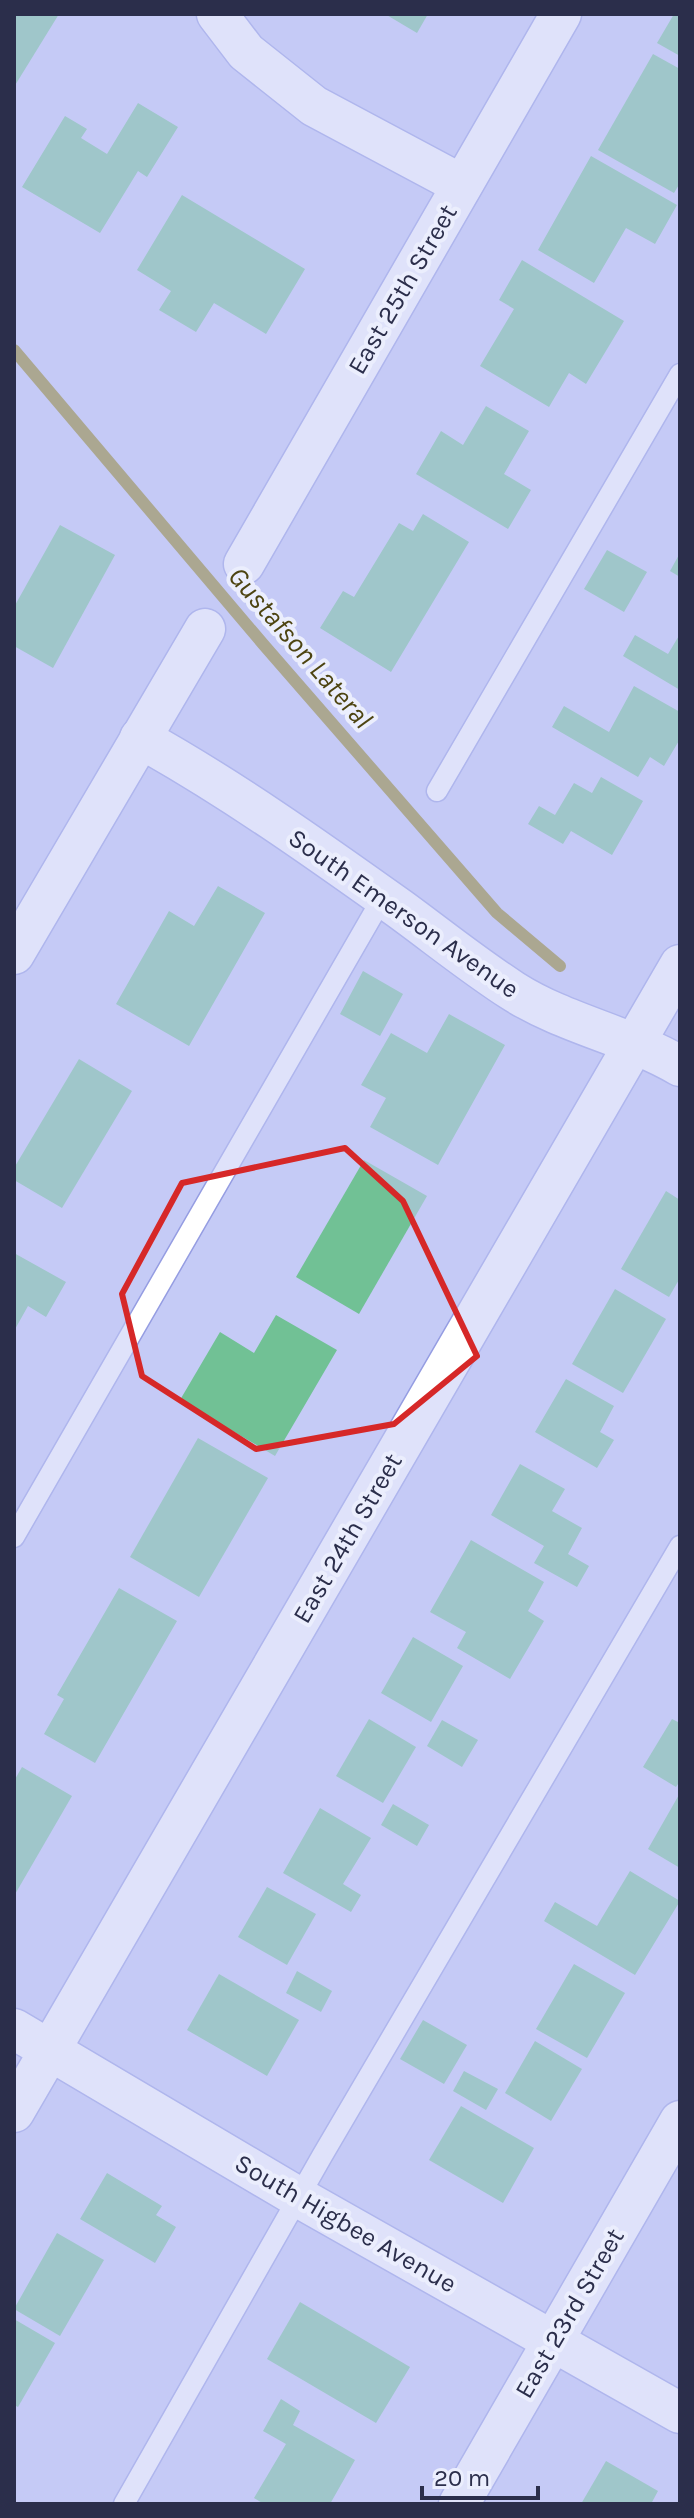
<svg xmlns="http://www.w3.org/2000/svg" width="694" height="2518" viewBox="0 0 694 2518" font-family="Karla,sans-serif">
<rect width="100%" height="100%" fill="#c5cbf6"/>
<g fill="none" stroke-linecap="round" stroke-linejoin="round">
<polyline stroke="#8d7c18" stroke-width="12" points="14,350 263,644 497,913 560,966"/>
</g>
<g fill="#71c195">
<polygon points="14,14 59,14 14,87"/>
<polygon points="385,14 428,14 417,33"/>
<polygon points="674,14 680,14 680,56 657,43"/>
<polygon points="653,54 680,69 680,183 674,193 598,150"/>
<polygon points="138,103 178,127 147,177 138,171 100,233 22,187 65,116 87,129 81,138 107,154"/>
<polygon points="591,156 677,205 655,244 626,228 594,283 538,250"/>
<polygon points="182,195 305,269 266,334 214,303 196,332 159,310 171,291 137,270"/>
<polygon points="522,260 624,321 586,384 569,373 549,407 480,366 514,309 499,300"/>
<polygon points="486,406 529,431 504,474 531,490 508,529 416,474 441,431 463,445"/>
<polygon points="423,514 469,542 391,672 320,628 343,591 354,597 399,523 413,531"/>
<polygon points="60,525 115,555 53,668 14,646 14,607"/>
<polygon points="607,550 647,572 624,612 584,589"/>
<polygon points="680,553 680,577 670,571"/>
<polygon points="680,634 680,690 623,656 635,635 668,654"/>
<polygon points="634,686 680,712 680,739 664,766 650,757 638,777 552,727 564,706 609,732"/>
<polygon points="601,777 643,801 612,855 571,831 563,844 528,824 539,806 555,815 574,783 592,793"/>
<polygon points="218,886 265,913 189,1046 116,1004 169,911 194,926"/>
<polygon points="363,971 403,994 380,1036 340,1014"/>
<polygon points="449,1014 505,1045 438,1165 370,1127 386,1098 361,1085 391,1033 427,1053"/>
<polygon points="79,1059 132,1091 62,1208 14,1180 14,1168"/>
<polygon points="364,1160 427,1196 359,1314 296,1277"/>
<polygon points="666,1191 680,1200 680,1278 669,1297 621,1269"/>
<polygon points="14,1253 66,1282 46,1317 28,1306 14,1331"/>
<polygon points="615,1289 666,1319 623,1393 572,1364"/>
<polygon points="276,1315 337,1350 275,1456 180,1400 220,1332 254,1353"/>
<polygon points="566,1379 614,1406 600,1432 614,1440 597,1468 535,1432"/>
<polygon points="198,1438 268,1478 199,1597 130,1557"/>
<polygon points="520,1464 565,1489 552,1511 582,1528 568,1554 589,1566 577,1587 534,1563 544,1546 491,1515"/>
<polygon points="471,1540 544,1582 528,1611 544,1621 510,1679 457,1648 466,1632 430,1612"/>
<polygon points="119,1588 177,1621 95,1763 44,1734 64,1699 57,1695"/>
<polygon points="413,1637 463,1666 431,1722 381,1693"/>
<polygon points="369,1719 416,1747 383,1803 336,1776"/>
<polygon points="672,1719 680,1723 680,1781 676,1787 643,1767"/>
<polygon points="442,1720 478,1740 462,1767 427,1746"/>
<polygon points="22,1767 72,1796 14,1896 14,1781"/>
<polygon points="680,1793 680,1868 648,1849"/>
<polygon points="393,1804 429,1825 417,1846 381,1825"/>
<polygon points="320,1808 371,1838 343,1884 361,1895 351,1912 283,1873"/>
<polygon points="630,1871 680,1901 635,1975 544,1921 555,1902 597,1926"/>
<polygon points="267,1887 316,1914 287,1965 238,1937"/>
<polygon points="574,1964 625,1993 587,2058 536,2029"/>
<polygon points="297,1971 332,1991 321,2012 286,1993"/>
<polygon points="219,1974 299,2020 267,2076 187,2030"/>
<polygon points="423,2020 467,2045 444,2084 400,2059"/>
<polygon points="535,2041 582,2069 551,2121 505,2093"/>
<polygon points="464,2071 498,2089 486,2110 453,2091"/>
<polygon points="461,2106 534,2148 503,2203 429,2160"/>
<polygon points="107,2173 162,2206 156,2215 176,2227 155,2263 80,2219"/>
<polygon points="57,2233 104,2260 60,2336 14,2309"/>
<polygon points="300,2302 410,2367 376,2423 267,2359"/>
<polygon points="14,2319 55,2343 18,2407 14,2405"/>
<polygon points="281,2399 300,2411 293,2425 355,2460 330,2504 264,2504 254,2498 286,2444 263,2431"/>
<polygon points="606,2461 658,2491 651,2504 581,2504"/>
</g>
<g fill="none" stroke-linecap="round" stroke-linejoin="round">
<g stroke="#959de2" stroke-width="23">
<g id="lane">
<polyline points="437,791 680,374"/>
<polyline points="14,1537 383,897"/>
<polyline points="124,2504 322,2156 680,1546"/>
</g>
</g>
<g stroke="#959de2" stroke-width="43">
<g id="street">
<polyline points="217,14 246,52 314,106 462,185"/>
<polyline points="244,564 561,14"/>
<path d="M 140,738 C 230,788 316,849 400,909 C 437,936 474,966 513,991 C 565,1024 627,1035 680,1066"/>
<polyline points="14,954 205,629"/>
<polyline points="14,2029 298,2197 680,2413"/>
<polyline points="14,2112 680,965"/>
<polyline points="459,2504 680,2121"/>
</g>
</g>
<use href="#lane" stroke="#fff" stroke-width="20"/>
<use href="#street" stroke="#fff" stroke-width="40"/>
</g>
<path d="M0 0H694V2518H0ZM 345,1148 L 403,1201 L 477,1356 L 394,1424 L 256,1449 L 142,1376 L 122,1294 L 182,1183 Z" fill="#c5cbf6" fill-opacity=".55" fill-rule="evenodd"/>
<path fill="none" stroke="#d62828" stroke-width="6" stroke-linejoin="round" d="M 345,1148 L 403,1201 L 477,1356 L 394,1424 L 256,1449 L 142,1376 L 122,1294 L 182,1183 Z"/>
<g text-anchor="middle" stroke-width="8" stroke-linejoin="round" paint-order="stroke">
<g font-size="26" fill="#2b2e4b" stroke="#ebeefd">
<text transform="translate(402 289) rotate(-60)" y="9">East 25th Street</text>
<text transform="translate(404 913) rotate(35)" y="9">South Emerson Avenue</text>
<text transform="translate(347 1538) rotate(-60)" y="9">East 24th Street</text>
<text transform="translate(346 2223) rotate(30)" y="9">South Higbee Avenue</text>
<text transform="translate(569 2313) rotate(-60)" y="9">East 23rd Street</text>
</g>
<g font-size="28" font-style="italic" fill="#4d4411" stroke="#ebeefd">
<text transform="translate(301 647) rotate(49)" y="10">Gustafson Lateral</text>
</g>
</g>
<rect width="694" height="2518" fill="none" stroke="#2b2e4b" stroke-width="32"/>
<path d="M422 2486v12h116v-12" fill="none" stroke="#2b2e4b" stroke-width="4"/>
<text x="434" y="2486" font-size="24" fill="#2b2e4b" stroke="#ebeefd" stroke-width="6" paint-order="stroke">20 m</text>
</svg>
